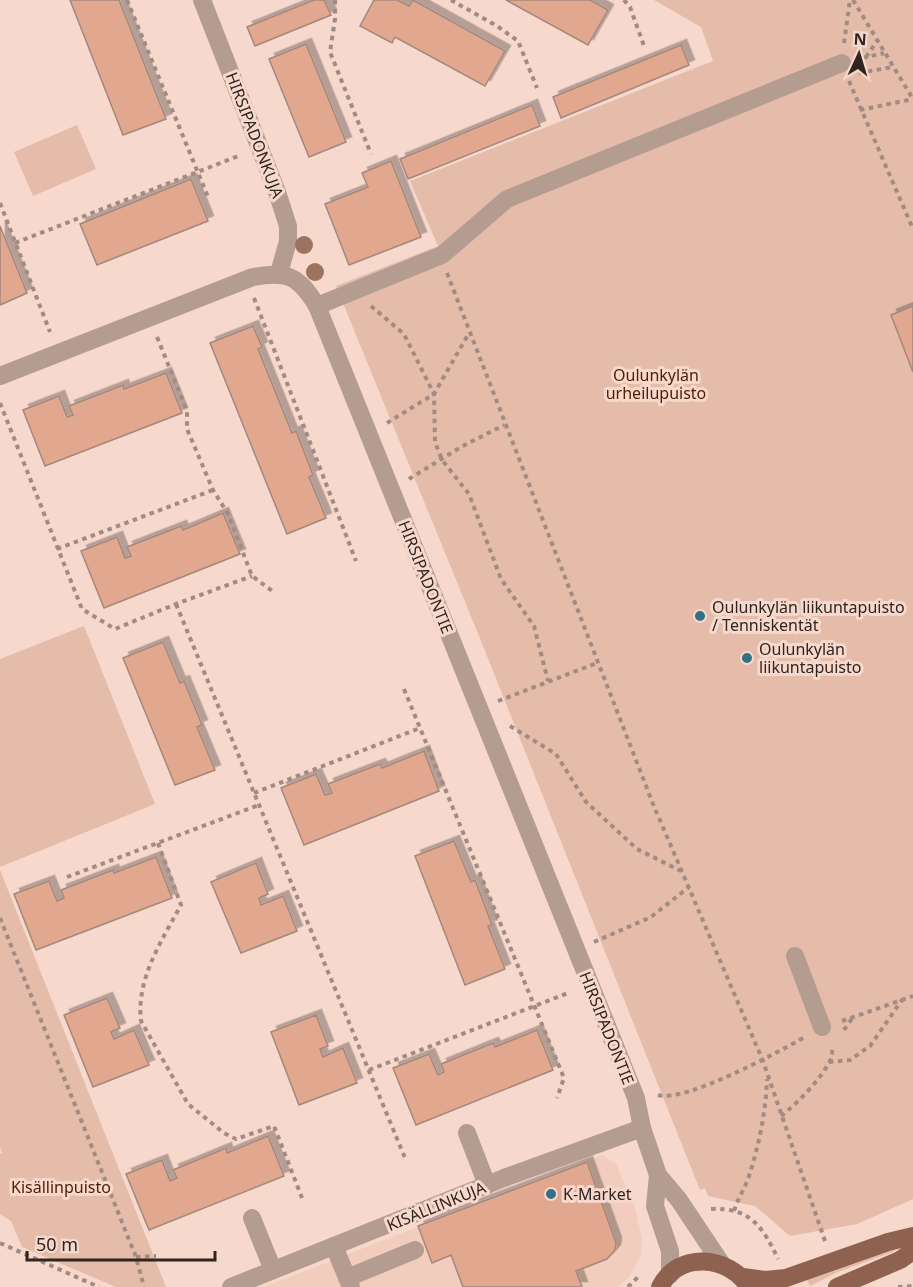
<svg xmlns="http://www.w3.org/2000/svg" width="913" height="1287" viewBox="0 0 913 1287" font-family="'Noto Sans',sans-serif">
<defs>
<filter id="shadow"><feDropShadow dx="5.5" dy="-5.5" stdDeviation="0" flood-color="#0004"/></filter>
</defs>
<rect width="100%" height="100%" fill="#f7d8cc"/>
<polygon fill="#f2ccbc" points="604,1154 606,1158 616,1164 636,1211 642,1240 641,1254 635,1267 628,1278 617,1287 264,1287"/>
<g fill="#e5bbaa">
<polygon points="654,0 913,0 913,1199 857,1224 790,1236 755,1206 708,1196 705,1188 700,1190 479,636 336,286 438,246 410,181 713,61 701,27"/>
<polygon points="77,125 96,169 33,196 14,152"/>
<polygon points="84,626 155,804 0,867 0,659"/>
<polygon points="0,870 166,1287 116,1287 22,1247 11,1221 0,1214 0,1154 2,1153 0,1147"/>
<polygon points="895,1249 893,1252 838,1272 810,1286 807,1280 829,1270"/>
</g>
<g fill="#e1a78f" stroke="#a4887c" stroke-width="1.5" filter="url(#shadow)">
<polygon points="70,0 119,0 166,119 123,135"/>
<polygon points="314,0 324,0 331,15 255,46 247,27"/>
<polygon points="374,0 397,0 409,6 413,0 505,51 485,86 395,37 392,43 360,26"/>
<polygon points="506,0 590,0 608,10 588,45"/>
<polygon points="306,44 346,142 309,157 269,59"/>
<polygon points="681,45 689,65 561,118 553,97"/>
<polygon points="532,105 540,126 408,179 400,159"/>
<polygon points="391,161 421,237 349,265 325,204 368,187 362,173"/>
<polygon points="191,179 208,221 97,265 80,224"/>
<polygon points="0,226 27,293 0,305"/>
<polygon points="913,306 913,372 891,315"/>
<polygon points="253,326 262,347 258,349 292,433 296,431 313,475 309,477 326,518 287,534 210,343"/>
<polygon points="166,373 182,413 45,466 23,410 59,396 67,417 73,415 69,406 123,385 124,389"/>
<polygon points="223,513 240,554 104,608 81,551 117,537 125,558 131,556 127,547 181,526 183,530"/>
<polygon points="163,642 180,683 184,681 202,725 197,727 215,770 175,785 123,658"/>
<polygon points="424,751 439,791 304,845 281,788 316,774 325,795 332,793 328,784 380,764 382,768"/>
<polygon points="454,841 471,882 475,880 492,925 488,926 505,969 465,985 415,856"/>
<polygon points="156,857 172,898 36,950 14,894 49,881 57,901 64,898 61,890 113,870 114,873"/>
<polygon points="256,863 268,894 259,898 261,905 283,896 297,931 241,953 211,882"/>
<polygon points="107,998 120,1028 111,1032 114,1039 134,1030 149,1065 93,1087 64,1015"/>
<polygon points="316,1015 328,1046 320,1049 323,1057 343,1048 357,1083 299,1105 271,1032"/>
<polygon points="537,1030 553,1070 416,1125 393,1068 429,1054 438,1075 444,1072 441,1064 493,1043 495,1047"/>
<polygon points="268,1136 284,1176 149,1230 126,1174 162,1160 170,1181 177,1178 173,1170 226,1148 227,1153"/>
<polygon points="587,1162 616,1243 615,1250 607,1259 576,1271 582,1287 463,1287 451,1255 432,1263 418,1226"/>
</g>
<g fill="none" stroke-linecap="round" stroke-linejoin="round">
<g stroke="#a28b82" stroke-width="4" stroke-dasharray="4.5 4.5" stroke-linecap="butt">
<polyline points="127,0 208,197"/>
<polyline points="335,0 335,19 330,52 371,154"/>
<polyline points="451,0 497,26 518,41 537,88"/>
<polyline points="624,0 630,7 644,46"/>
<polyline points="853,0 913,99"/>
<polyline points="844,43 850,0"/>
<polyline points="866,57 877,41"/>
<polyline points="863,58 884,53"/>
<polyline points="859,73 893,67"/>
<polyline points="849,81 913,229"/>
<polyline points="860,110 913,99"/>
<polyline points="0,203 50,332"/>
<polyline points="15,243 241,155"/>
<polyline points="447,273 653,804 763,1061 825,1241"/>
<polyline points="254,298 356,561"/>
<polyline points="371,306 404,334 434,394 435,442 442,460 469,494 501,579 534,626 548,681"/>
<polyline points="157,337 187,411 187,429 213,490 228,514 252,576 275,593"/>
<polyline points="0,403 82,609 115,629 176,604 252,576"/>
<polyline points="387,423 434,394 469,333"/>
<polyline points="409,479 461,447 504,425"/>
<polyline points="57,549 213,490"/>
<polyline points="176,604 405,1158"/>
<polyline points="404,689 564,1078 557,1098"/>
<polyline points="498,701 597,663"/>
<polyline points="510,726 556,754 586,802 637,849 681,871"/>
<polyline points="254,793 420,728"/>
<path d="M 158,843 L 181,905 C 162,940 136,979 141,1021 L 188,1104 L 224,1133 L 236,1139 L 274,1126 L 302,1198"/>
<polyline points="67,877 259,805"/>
<polyline points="0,918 136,1257 144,1287"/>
<polyline points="594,942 651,917 689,887"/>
<polyline points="842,1021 913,996"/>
<polyline points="844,1030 853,1017"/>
<polyline points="829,1062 850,1060 870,1046 902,1000"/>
<polyline points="369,1070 568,993"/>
<path d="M 658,1095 C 685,1103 778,1052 805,1037"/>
<path d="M 781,1116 C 798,1103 820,1080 830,1061 C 832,1056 832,1051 833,1046"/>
<path d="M 711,1209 C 750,1207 763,1227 778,1259"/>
<path d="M 734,1211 C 738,1198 745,1188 749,1176 C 759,1145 766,1111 767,1079"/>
<polyline points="0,1243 99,1287"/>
<polyline points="136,1257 156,1256"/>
<polyline points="628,1287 640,1275"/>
<polyline points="898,1287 913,1286"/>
</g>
<g stroke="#b59c91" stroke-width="18">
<polyline points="202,0 277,192 288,226 288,241 279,273"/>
<polyline points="317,306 442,255 507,199 842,63"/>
<path d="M 0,376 L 253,277 C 287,271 298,275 317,306 L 636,1098 L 642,1128 L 658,1175 L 679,1200 L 721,1263"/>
<polyline points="795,956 822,1027"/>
<polyline points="467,1133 487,1185"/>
<polyline points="658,1175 655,1206 670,1251 670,1275"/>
<polyline points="252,1218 273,1270"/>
<polyline points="334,1246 351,1287"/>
<polyline points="347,1278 415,1250"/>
<polyline points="231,1287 504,1178 642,1128"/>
</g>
<g stroke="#8e624f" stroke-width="18">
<polyline points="743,1277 766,1280 786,1278 888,1242 913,1236"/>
<path d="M 660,1287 C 679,1250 729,1256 749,1287"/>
<polyline points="837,1287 900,1260 913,1251"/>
</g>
</g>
<g fill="#9d735f">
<circle cx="304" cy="245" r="9"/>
<circle cx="315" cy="272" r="9"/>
</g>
<g fill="#327186" stroke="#f7d8cc" stroke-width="2">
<circle cx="700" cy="616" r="6"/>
<circle cx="747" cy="658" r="6"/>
<circle cx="551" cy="1194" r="6"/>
</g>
<g text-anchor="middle" stroke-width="6" stroke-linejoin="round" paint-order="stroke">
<g font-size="16" fill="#302520" stroke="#f7d8cc">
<text transform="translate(255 135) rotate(69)" y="6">HIRSIPADONKUJA</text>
<text transform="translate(426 577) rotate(68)" y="6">HIRSIPADONTIE</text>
<text transform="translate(607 1028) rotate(68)" y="6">HIRSIPADONTIE</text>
<text transform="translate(436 1206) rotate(-22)" y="6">KISÄLLINKUJA</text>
</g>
<g font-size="16" fill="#532006" stroke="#f7d8cc">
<text x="656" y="381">Oulunkylän<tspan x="656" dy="18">urheilupuisto</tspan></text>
<text x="61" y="1193">Kisällinpuisto</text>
</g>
<g font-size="16" fill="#302520" stroke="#f7d8cc" text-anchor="start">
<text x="712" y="613">Oulunkylän liikuntapuisto<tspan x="712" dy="18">/ Tenniskentät</tspan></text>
<text x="759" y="655">Oulunkylän<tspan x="759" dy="18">liikuntapuisto</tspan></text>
<text x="563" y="1200">K-Market</text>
</g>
</g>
<g transform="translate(859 54) rotate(4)" stroke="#f7d8cc" stroke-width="4.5" paint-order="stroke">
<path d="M0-4.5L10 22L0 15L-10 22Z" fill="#302520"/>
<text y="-9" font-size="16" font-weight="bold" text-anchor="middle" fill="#302520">N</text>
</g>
<path d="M27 1251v9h188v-9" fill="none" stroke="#302520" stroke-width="3"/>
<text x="36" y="1251" font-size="18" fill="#302520" stroke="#f7d8cc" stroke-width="4.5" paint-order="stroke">50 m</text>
</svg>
